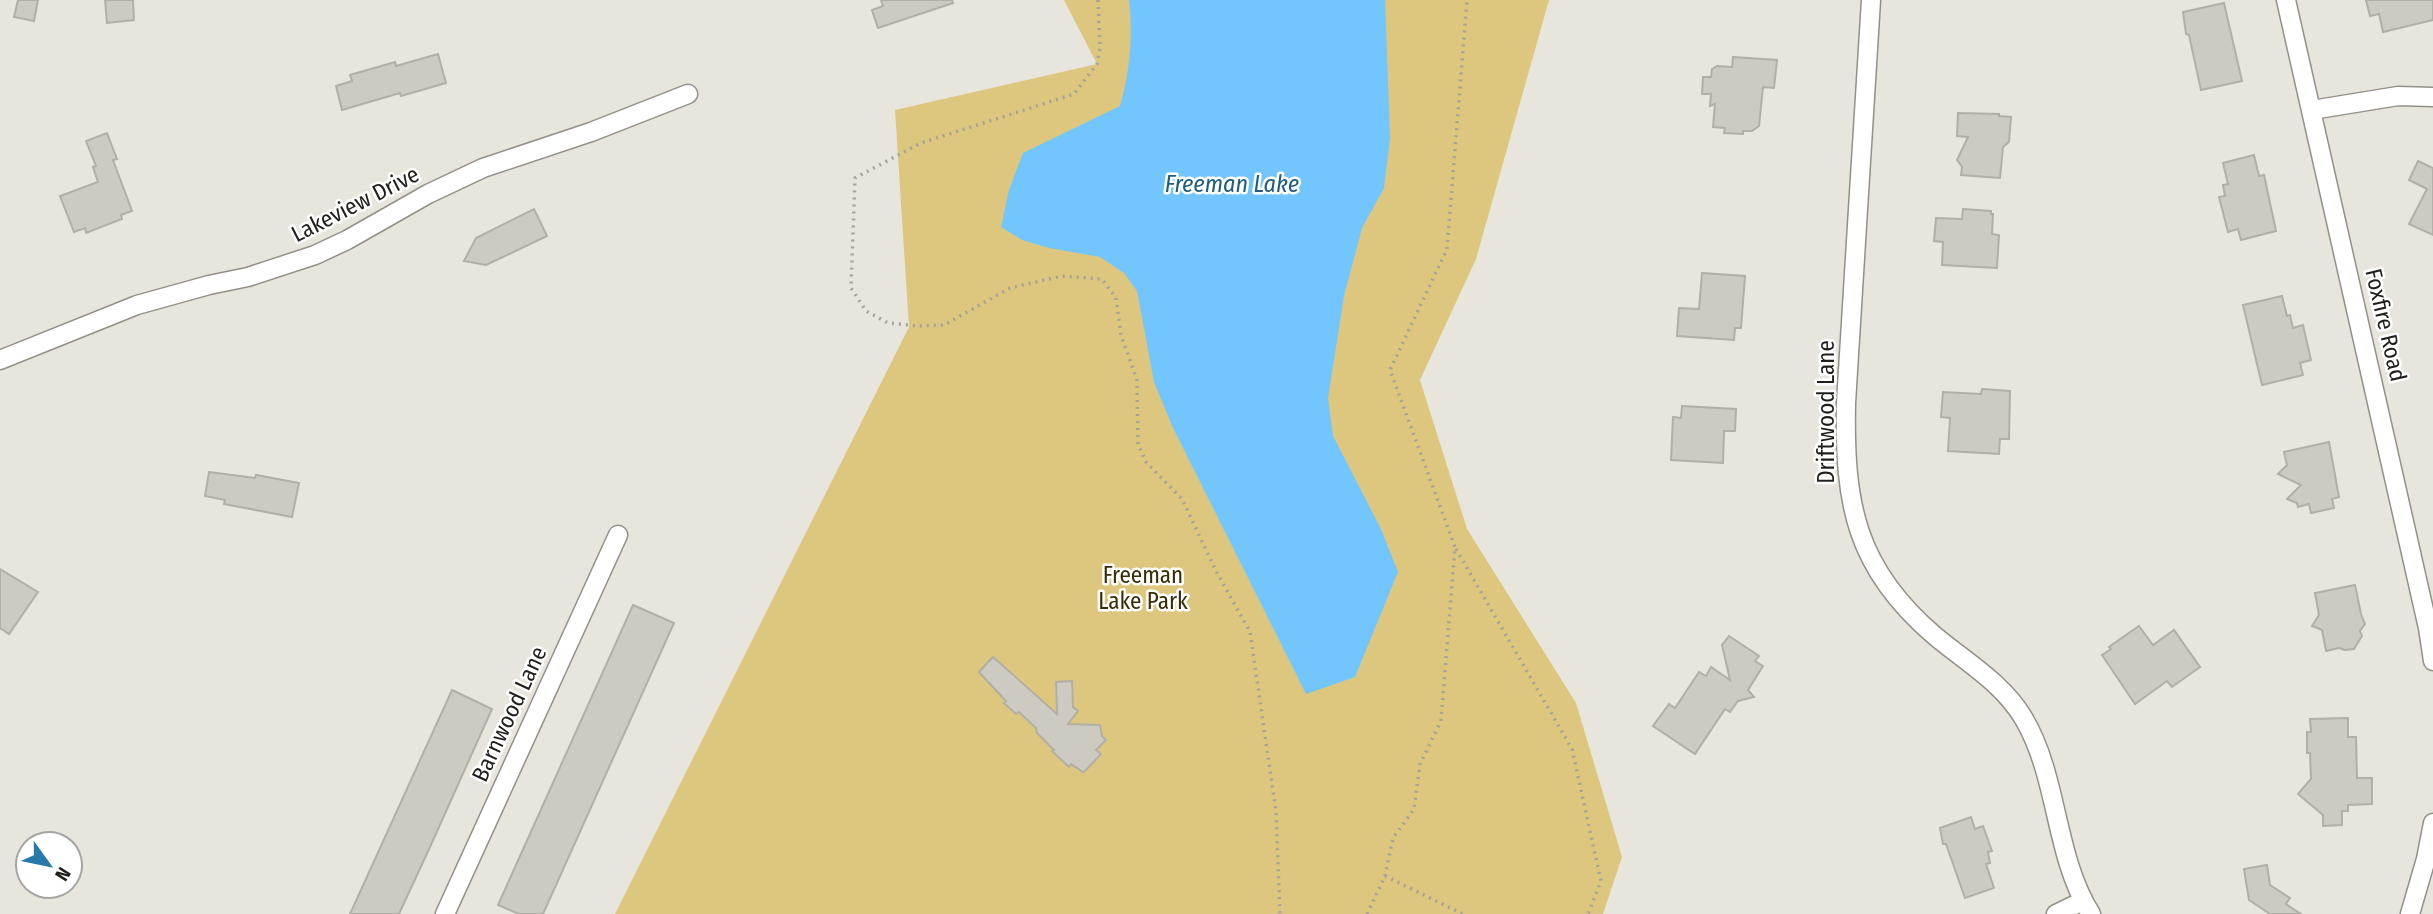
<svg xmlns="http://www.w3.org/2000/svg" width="2433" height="914" viewBox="0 0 2433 914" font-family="'Fira Sans Condensed',sans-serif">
<rect width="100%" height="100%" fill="#e8e5dc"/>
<polygon fill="#ddc67e" points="1064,0 1549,0 1476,259 1420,380 1467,529 1576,703 1622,857 1603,914 615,914 909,327 895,110 1097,64"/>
<path fill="#73c6fd" d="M 1129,0 L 1385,0 L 1390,138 L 1384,188 L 1362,228 L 1344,296 L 1328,398 L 1333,436 L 1381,529 L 1398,572 L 1355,677 L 1306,694 L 1173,428 L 1154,382 L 1137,291 L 1124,273 L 1100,257 L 1049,248 L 1022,240 L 1001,227 L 1009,190 L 1023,153 L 1120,106 C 1130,72 1133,36 1129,0 Z"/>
<g fill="#cdcac1" stroke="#b2afa6" stroke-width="2">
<polygon points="18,0 38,0 34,21 14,17"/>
<polygon points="105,0 133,0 134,20 107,23"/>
<polygon points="881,0 952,0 953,3 878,28 872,10 883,6"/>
<polygon points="2366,0 2433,0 2433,20 2383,32 2379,14 2370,16"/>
<polygon points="2224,3 2242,81 2201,90 2189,35 2186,34 2183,12"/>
<polygon points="438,54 446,83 401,96 400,93 342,110 336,86 352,81 350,75 395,62 396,66"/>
<polygon points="1733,57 1777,60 1774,88 1763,87 1759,126 1752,131 1743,131 1743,134 1724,133 1725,128 1713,127 1715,104 1710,106 1711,94 1702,94 1703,77 1711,77 1712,69 1717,66 1732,67"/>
<polygon points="1958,113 1999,114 1999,116 2011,117 2009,142 2003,147 2000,178 1961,175 1962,167 1957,160 1968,137 1957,136"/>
<polygon points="107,133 117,159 113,160 132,211 121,215 122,219 86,233 85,228 74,232 60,196 98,182 93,167 96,166 86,141"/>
<polygon points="2254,155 2259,176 2264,175 2276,231 2241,240 2238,229 2228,232 2219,197 2225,196 2223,185 2228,184 2223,163"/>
<polygon points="2418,161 2433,168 2433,235 2409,224 2427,189 2409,180"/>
<polygon points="534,209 547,236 486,265 464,261 476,238"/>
<polygon points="1963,209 1991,211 1991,214 1993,214 1992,234 1999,235 1997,268 1942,265 1943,242 1934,241 1936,218 1962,219"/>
<polygon points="1702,273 1745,276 1741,328 1735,328 1734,340 1677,336 1679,308 1699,309"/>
<polygon points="2282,296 2287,316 2290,315 2293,328 2303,325 2311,360 2300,363 2303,375 2262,385 2243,305"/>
<polygon points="1982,389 2010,391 2009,439 2000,439 1999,454 1948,451 1950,418 1941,417 1943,392 1981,394"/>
<polygon points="1682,406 1736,409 1735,431 1724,431 1723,463 1671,460 1673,417 1681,418"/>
<polygon points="2329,442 2339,497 2332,499 2334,508 2311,513 2309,504 2298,507 2297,503 2287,499 2301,485 2278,474 2287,465 2284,452"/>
<polygon points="209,472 255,478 256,475 299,483 292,517 224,504 225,500 205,496"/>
<polygon points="0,569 38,592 9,634 0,628"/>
<polygon points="2355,585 2361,614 2365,624 2360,631 2362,636 2354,649 2345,650 2339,648 2326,651 2322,630 2312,626 2319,615 2315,593"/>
<polygon points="633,605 674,623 543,914 519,914 498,905"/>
<polygon points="2139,626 2153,645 2174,630 2200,667 2172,687 2167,681 2135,704 2102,655 2111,649 2109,647"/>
<polygon points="1729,636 1759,656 1755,661 1763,666 1748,690 1754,697 1738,701 1730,712 1725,709 1695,754 1653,726 1669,704 1675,708 1699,672 1706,676 1711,667 1730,680 1722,645"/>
<polygon points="993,657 1057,714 1056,682 1072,681 1073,707 1078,711 1068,724 1100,725 1102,736 1106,740 1096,750 1101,754 1085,771 1083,772 1071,764 1069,767 1052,751 1054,750 1037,733 1036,728 1019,712 1016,714 1004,703 1006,701 979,672"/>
<polygon points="452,690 492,709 430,847 399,914 350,914"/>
<polygon points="2348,718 2348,737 2356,737 2357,778 2372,778 2372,804 2348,805 2348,811 2342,811 2342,825 2323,826 2323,815 2298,794 2311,779 2310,753 2307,753 2307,732 2311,732 2310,719"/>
<polygon points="1971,817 1975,829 1983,826 1992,851 1988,852 1990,863 1986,864 1994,888 1965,898 1946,844 1943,844 1940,828"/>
<polygon points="2267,865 2270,885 2290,898 2286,904 2301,914 2270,914 2249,900 2244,869"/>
</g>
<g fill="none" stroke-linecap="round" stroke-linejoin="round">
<g stroke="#939087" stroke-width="21">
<g id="street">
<path d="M 1871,0 L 1846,403 C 1844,503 1855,568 1935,636 C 1966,662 2003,683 2024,719 C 2059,779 2054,855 2091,914"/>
<polyline points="2286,0 2428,628 2433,661"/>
<polyline points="2312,110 2398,96 2433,97"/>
<polyline points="0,360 137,305 209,285 248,277 315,255 347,240 428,194 483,168 591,132 688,94"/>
<polyline points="445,914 618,535"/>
<polyline points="2056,914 2083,901"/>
<polyline points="2410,914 2426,859 2433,823"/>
</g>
</g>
<g stroke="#a5a39b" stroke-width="3.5" stroke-dasharray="2 5" stroke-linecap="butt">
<polyline points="1098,0 1100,48 1097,64 1074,94 921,143 855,178 851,288 866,311 888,323 918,326 944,325 1010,288 1062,276 1102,279 1116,298 1121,335 1137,380 1138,444 1146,462 1182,499 1216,571 1250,632 1276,811 1280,914"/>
<polyline points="1456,549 1572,749 1601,881 1588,914"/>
<polyline points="1385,876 1463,914"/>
<polyline points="1367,914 1385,876 1393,838 1414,809 1420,764 1441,721 1455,547 1390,370 1447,249 1467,0"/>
</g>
<use href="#street" stroke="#fff" stroke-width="18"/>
</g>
<g text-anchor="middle" stroke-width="5" stroke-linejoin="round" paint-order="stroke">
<g font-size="23" fill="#1f1e1a" stroke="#fff">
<text transform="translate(355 204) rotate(-27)" y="8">Lakeview Drive</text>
<text transform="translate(2386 325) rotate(77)" y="8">Foxfire Road</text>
<text transform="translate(1826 412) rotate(-90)" y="8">Driftwood Lane</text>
<text transform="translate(509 714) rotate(-65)" y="8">Barnwood Lane</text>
</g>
<g font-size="23" fill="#392d05" stroke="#fff">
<text x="1143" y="583">Freeman<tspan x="1143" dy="26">Lake Park</tspan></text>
</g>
<g font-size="24" font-style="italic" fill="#1e5c80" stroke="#fff">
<text x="1232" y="192">Freeman Lake</text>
</g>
</g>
<g transform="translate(49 865) rotate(123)"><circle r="33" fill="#ffffff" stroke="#a5a5a3" stroke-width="2"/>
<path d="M0-5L12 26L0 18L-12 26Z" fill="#2679a9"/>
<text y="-10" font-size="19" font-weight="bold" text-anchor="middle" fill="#1f1e1a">N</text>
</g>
</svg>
